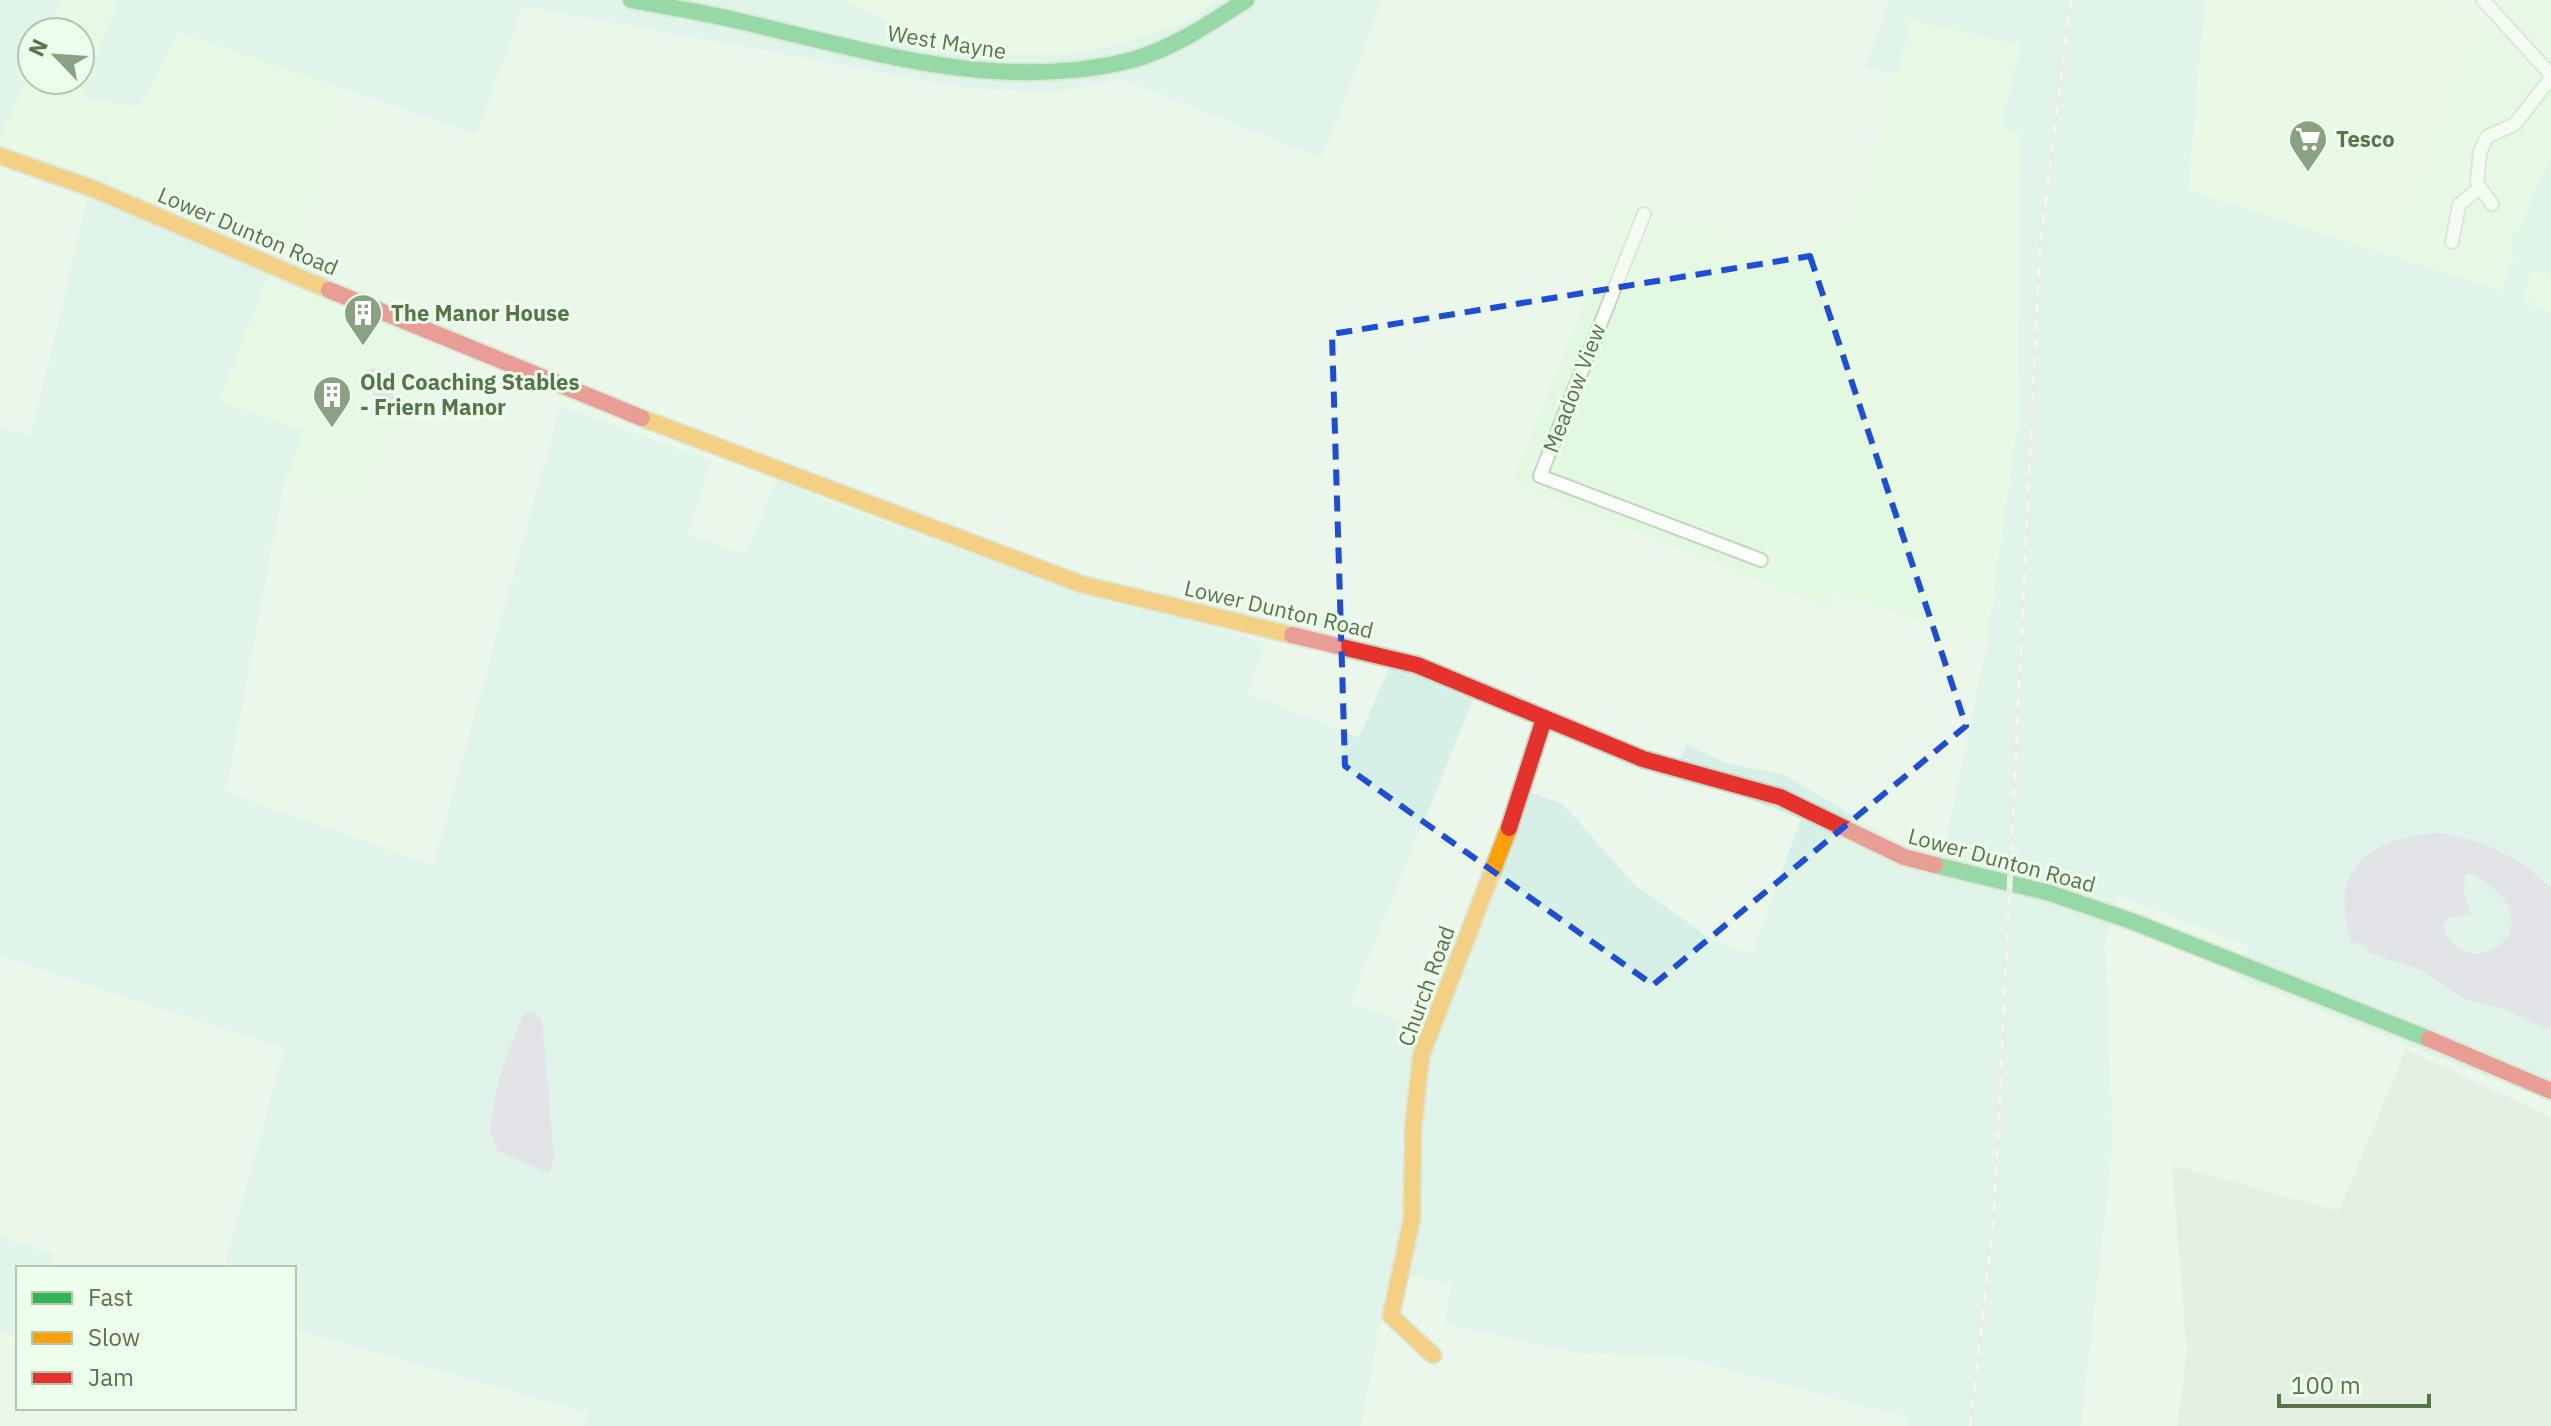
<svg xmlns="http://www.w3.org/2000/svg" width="2551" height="1426" viewBox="0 0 2551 1426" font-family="'IBM Plex Sans',sans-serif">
<rect width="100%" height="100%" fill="#ebf7ea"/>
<g fill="#e3f8e1">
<polygon points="62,0 117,2 82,97 137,113 176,32 341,86 300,270 447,334 361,511 284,483 303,430 219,401 270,271 88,196 0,167 0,138 32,67 32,80 80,80 80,32 48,32"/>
<polygon points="2488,0 2551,0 2551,314 2523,299 2391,254"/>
<polygon points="1912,20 2021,45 2002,127 2021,133 2018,426 1987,642 1834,594 1829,609 1512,483 1624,200 1811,253 1840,225 1858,191"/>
</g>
<g fill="#e9fae1">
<polygon points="844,0 1218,0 1149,36 1102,50 1069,54 1004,54 933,45"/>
<polygon points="2209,0 2434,0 2481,16 2391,254 2187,188 2204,3"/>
</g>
<polygon fill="#dbe7d8" points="2406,1049 2551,1117 2551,1426 2177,1426 2187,1354 2172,1165 2339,1211"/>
<g fill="#d6f0e8">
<polygon points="0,0 62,0 48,32 32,32 32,67 0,138"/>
<polygon points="107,0 844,0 933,45 1004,54 1069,54 1111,47 1189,21 1218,0 1382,0 1322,159 1121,79 1052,93 965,88 523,6 477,134 177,32 139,108 82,97 117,3"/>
<polygon points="1890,0 2209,0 2204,4 2189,190 2501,291 2513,257 2513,232 2520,230 2537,183 2551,161 2551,273 2531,270 2523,299 2551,314 2551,1102 2236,977 2249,947 2119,896 2105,943 2113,1146 2081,1426 1907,1426 1908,1418 1687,1359 1578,1353 1445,1324 1451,1284 1390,1272 1361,1426 584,1426 587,1413 294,1329 294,1268 224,1268 284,1049 0,956 0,428 31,435 88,196 270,271 219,401 303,430 284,484 226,792 433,865 560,406 712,461 687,533 747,555 776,479 833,504 1113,604 1177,616 1266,643 1247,693 1359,737 1391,665 1474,697 1350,1004 1435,1030 1530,792 1563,804 1635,885 1714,941 1751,954 1801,819 1703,782 1673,776 1687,744 1726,763 1784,775 1909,848 1946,842 1987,642 2018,426 2021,134 2001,127 2021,45 1912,20 1896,74 1865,68"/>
<polygon points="0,1236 54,1254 51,1268 18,1268 18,1338 0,1330"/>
</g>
<g fill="#d7cce7" fill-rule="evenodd">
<path d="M 372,367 C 387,375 394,392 396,408 L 391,416 L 385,414 C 372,401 372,387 366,373 Z"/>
<path d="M 2439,833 C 2484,840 2518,856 2551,888 L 2551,1031 L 2507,1010 L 2464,999 L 2424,971 L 2369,953 L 2365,946 L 2351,941 C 2328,867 2370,838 2439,833 ZM 2465,874 C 2476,873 2484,880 2492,887 C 2551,936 2461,986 2443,926 L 2449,918 L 2472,914 L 2464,893 Z"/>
<polygon points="533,1011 542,1020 554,1158 549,1173 498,1151 489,1131 499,1077 523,1014"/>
</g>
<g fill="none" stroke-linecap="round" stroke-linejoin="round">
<g stroke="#c6d4c2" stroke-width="16">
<g id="street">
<polyline points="2483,0 2551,75"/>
<polyline points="2492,204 2477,183 2480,152 2487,137 2515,124 2551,78"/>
<polyline points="1644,214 1540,476 1761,560"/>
<polyline points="2452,242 2459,205 2479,188"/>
</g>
</g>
<g stroke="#c7d6c4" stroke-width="20">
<g id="fast">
<path d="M 631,0 C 667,7 703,12 739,21 C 865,50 997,93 1128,61 C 1171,50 1209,24 1246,0"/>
<polyline points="1935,865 2050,893 2134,922 2429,1039"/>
</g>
</g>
<g stroke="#c7d6c4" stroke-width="20">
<g id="slow">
<polyline points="0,156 94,189 329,290"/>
<polyline points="642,418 1081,584 1292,635"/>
<polyline points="1433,1355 1391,1316 1412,1218 1413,1130 1421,1056 1509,828"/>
</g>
</g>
<g stroke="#c7d6c4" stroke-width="20">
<g id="jam">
<polyline points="329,290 642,418"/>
<polyline points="1292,635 1417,665 1643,759 1780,797 1904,857 1935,865"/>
<polyline points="1509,828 1544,719"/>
<polyline points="2429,1039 2551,1091"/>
</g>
</g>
<use href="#street" stroke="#fcfefc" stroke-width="12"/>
<use href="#fast" stroke="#30b455" stroke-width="16"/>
<use href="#slow" stroke="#ff9f0a" stroke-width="16"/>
<use href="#jam" stroke="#e5322d" stroke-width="16"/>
<g stroke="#e5e3e2" stroke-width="6">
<polyline id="rail" points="1970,1426 1994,1216 2040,246 2071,0"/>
</g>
<use href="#rail" stroke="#edffec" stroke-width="3" stroke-dasharray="9" stroke-linecap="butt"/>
</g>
<path d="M0 0H2551V1426H0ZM 1810,256 L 1966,726 L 1653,985 L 1345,766 L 1332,334 Z" fill="#ebf7ea" fill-opacity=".55" fill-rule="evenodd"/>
<path fill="none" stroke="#1d4ed8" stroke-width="6" stroke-dasharray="16 10" stroke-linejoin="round" d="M 1810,256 L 1966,726 L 1653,985 L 1345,766 L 1332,334 Z"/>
<defs>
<g id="supermarket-pin" transform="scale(2)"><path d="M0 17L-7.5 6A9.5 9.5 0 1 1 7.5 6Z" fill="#8ba282" stroke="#edffec"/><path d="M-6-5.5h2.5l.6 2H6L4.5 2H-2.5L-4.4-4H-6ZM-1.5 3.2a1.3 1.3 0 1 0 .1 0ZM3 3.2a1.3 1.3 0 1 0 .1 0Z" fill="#fff"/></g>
<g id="building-pin" transform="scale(2)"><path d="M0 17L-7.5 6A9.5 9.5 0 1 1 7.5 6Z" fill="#8ba282" stroke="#edffec"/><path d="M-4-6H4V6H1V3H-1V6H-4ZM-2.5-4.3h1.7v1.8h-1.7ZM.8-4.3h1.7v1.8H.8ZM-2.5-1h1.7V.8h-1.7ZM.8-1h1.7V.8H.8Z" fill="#fff"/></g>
</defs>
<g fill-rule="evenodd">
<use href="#supermarket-pin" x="2308" y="139"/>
<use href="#building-pin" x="363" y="313"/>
<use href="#building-pin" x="332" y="395"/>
</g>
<g text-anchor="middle" stroke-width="6" stroke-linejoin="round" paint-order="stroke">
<g font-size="22" fill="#58754a" stroke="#edffec">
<text transform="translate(947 42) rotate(9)" y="8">West Mayne</text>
<text transform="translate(248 231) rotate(23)" y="8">Lower Dunton Road</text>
<text transform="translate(1574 388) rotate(-69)" y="8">Meadow View</text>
<text transform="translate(1279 609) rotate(13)" y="8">Lower Dunton Road</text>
<text transform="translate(2002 860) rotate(15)" y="8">Lower Dunton Road</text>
<text transform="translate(1426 986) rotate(-70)" y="8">Church Road</text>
</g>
<g font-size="22" font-weight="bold" fill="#58754a" stroke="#edffec" text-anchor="start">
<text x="2336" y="147">Tesco</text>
<text x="391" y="321">The Manor House</text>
<text x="360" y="390">Old Coaching Stables<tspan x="360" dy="25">- Friern Manor</tspan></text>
</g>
</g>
<rect x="16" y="1266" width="280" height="144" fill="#edffec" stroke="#b1c8ab" stroke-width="2"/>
<rect x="32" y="1292" width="40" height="12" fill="#30b455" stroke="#b1c8ab" stroke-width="2"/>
<text x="88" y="1306" font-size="24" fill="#58754a">Fast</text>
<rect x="32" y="1332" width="40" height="12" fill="#ff9f0a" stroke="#b1c8ab" stroke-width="2"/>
<text x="88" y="1346" font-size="24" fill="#58754a">Slow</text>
<rect x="32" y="1372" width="40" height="12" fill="#e5322d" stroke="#b1c8ab" stroke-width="2"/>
<text x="88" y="1386" font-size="24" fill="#58754a">Jam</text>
<g transform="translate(56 56) rotate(295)"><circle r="38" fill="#edffec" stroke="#b1c8ab" stroke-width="2"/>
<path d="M0-6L14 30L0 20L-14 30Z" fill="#8ba282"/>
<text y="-12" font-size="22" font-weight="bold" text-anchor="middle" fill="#58754a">N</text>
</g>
<path d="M2279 1394v12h150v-12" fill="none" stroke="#58754a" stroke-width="4"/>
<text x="2291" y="1394" font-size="24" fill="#58754a" stroke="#edffec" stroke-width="6" paint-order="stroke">100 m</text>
</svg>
